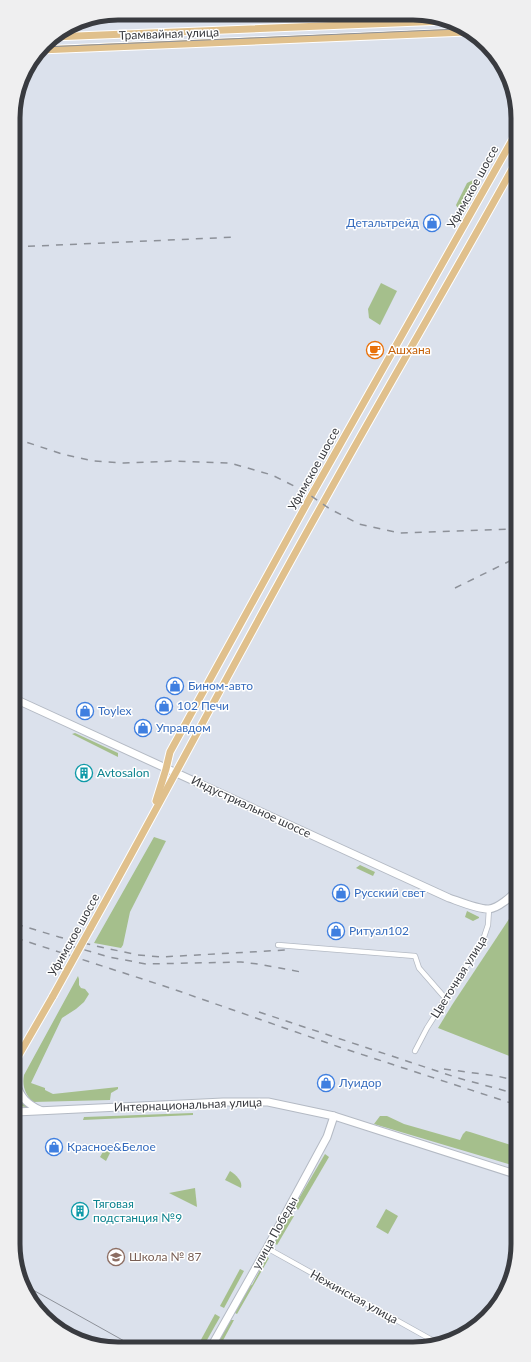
<svg xmlns="http://www.w3.org/2000/svg" width="531" height="1362" viewBox="0 0 531 1362" font-family="Lato,sans-serif">
<rect width="100%" height="100%" fill="#dbe1ec"/>
<g fill="#a5bf8c">
<polygon points="473,180 475,181 459,211 456,205 467,183"/>
<polygon points="477,182 478,188 464,213 460,214"/>
<polygon points="381,283 397,291 380,325 369,318 368,309"/>
<polygon points="75,733 118,753 118,757 72,734"/>
<polygon points="154,837 166,841 130,912 123,945 121,948 94,943"/>
<polygon points="360,865 375,872 373,876 356,868"/>
<polygon points="517,907 517,1059 438,1028 452,1005"/>
<polygon points="467,911 479,917 479,918 473,921 465,917"/>
<path d="M 78,976 L 79,979 L 79,985 L 81,988 L 85,989 L 89,994 L 84,1002 L 76,1009 L 62,1018 L 31,1083 L 45,1088 L 45,1090 L 53,1094 L 118,1087 L 118,1089 L 111,1093 L 110,1100 L 33,1102 C 25,1094 22,1086 24,1075 Z"/>
<polygon points="16,1094 27,1107 16,1106"/>
<polygon points="193,1113 193,1115 83,1120 84,1117"/>
<polygon points="380,1116 387,1116 404,1124 460,1140 463,1134 466,1131 470,1132 517,1147 518,1167 374,1124"/>
<polygon points="105,1148 111,1151 106,1161 100,1157"/>
<polygon points="325,1154 329,1157 298,1210 295,1205"/>
<path d="M 230,1171 C 236,1175 243,1181 241,1188 L 225,1180 Z"/>
<polygon points="195,1188 197,1207 169,1193"/>
<polygon points="386,1209 398,1216 388,1234 376,1227"/>
<polygon points="291,1216 294,1216 277,1245 273,1242 288,1217"/>
<polygon points="265,1256 269,1258 237,1314 233,1312 248,1286 252,1285 261,1268 261,1263"/>
<polygon points="240,1269 244,1271 224,1308 220,1306"/>
<polygon points="215,1314 220,1317 203,1347 197,1347"/>
<polygon points="230,1320 234,1320 220,1346 215,1346"/>
</g>
<g fill="none" stroke-linecap="round" stroke-linejoin="round">
<g stroke="#b4bac4" stroke-width="6">
<g id="street">
<polyline points="278,945 415,956 419,968 446,999"/>
<polyline points="415,1051 427,1028 483,940 488,925 489,909"/>
<polyline points="267,1248 441,1345"/>
</g>
</g>
<g stroke="#b4bac4" stroke-width="9">
<g id="secondary">
<path d="M 15,699 L 449,898 C 458,901 480,910 489,909 C 498,908 511,897 517,890"/>
<path d="M 16,1083 C 20,1097 27,1104 40,1110"/>
<polyline points="16,1112 223,1102 268,1102 334,1116 518,1175"/>
<polyline points="211,1347 267,1248 327,1137 334,1116"/>
</g>
</g>
<g stroke="#fff" stroke-width="9">
<g id="primary">
<polyline points="52,37 444,21"/>
<polyline points="40,50 466,32"/>
<polyline points="156,801 166,769 170,752 311,496 515,135"/>
<path d="M 90,929 C 169,788 243,645 322,505 C 385,391 452,278 515,164"/>
<polyline points="16,1060 53,996"/>
</g>
</g>
<use href="#street" stroke="#fff" stroke-width="4.5"/>
<use href="#secondary" stroke="#fff" stroke-width="7"/>
<use href="#primary" stroke="#e0c08c" stroke-width="7"/>
<g stroke="#8d9199" stroke-width="1">
<polyline points="43,47 459,29"/>
<polyline points="24,1285 135,1347"/>
</g>
<g stroke="#8d9199" stroke-width="1.5" stroke-dasharray="7 7" stroke-linecap="butt">
<polyline points="14,247 237,237"/>
<polyline points="14,438 62,454 94,461 124,463 174,461 230,463 272,475 304,491 330,509 359,524 399,533 516,529"/>
<polyline points="455,588 516,558"/>
<polyline points="15,901 19,903"/>
<polyline points="16,924 59,937 96,946 138,955 161,957 286,950"/>
<polyline points="16,938 170,988 339,1047 517,1105"/>
<polyline points="71,946 109,957 146,964 241,962 258,964 301,972"/>
<polyline points="259,1012 458,1078 517,1094"/>
<polyline points="444,1069 497,1076 517,1081"/>
</g>
<g stroke="#fff" stroke-width="9" stroke-linecap="butt">
<polyline id="primary-bridge" points="53,996 90,929"/>
</g>
<use href="#primary-bridge" stroke="#e0c08c" stroke-width="7"/>
</g>
<defs>
<g id="shop-ring" transform="scale(0.9)"><circle r="9.5" fill="#fff" stroke="#3f7fe0" stroke-width="1.5"/><path d="M-5-2.5h2.3a2.7 3.5 0 0 1 5.4 0H5L5.5 6h-11ZM-1.5-2.5h3a1.5 2.3 0 0 0-3 0Z" fill="#3f7fe0"/></g>
<g id="cafe-ring" transform="scale(0.9)"><circle r="9.5" fill="#fff" stroke="#e8710a" stroke-width="1.5"/><path d="M-5.5-4.5H6V0H3Q3 3.5 0 3.5H-2.5Q-5.5 3.5-5.5 0ZM3-3.2v2h1.7v-2ZM-6 4.5H4V6H-6Z" fill="#e8710a"/></g>
<g id="building-ring" transform="scale(0.9)"><circle r="9.5" fill="#fff" stroke="#0f9aa8" stroke-width="1.5"/><path d="M-4-6H4V6H1V3H-1V6H-4ZM-2.5-4.3h1.7v1.8h-1.7ZM.8-4.3h1.7v1.8H.8ZM-2.5-1h1.7V.8h-1.7ZM.8-1h1.7V.8H.8Z" fill="#0f9aa8"/></g>
<g id="school-ring" transform="scale(0.9)"><circle r="9.5" fill="#fff" stroke="#8d6e63" stroke-width="1.5"/><path d="M0-5L7-2L0 1L-7-2ZM-4 1L0 2.5L4 1V4Q0 6-4 4Z" fill="#8d6e63"/></g>
</defs>
<g fill-rule="evenodd">
<use href="#shop-ring" x="432" y="223"/>
<use href="#cafe-ring" x="375" y="350"/>
<use href="#shop-ring" x="175" y="686"/>
<use href="#shop-ring" x="164" y="706"/>
<use href="#shop-ring" x="85" y="711"/>
<use href="#shop-ring" x="143" y="728"/>
<use href="#building-ring" x="84" y="773"/>
<use href="#shop-ring" x="341" y="893"/>
<use href="#shop-ring" x="336" y="931"/>
<use href="#shop-ring" x="326" y="1083"/>
<use href="#shop-ring" x="54" y="1147"/>
<use href="#building-ring" x="80" y="1211"/>
<use href="#school-ring" x="116" y="1257"/>
</g>
<g text-anchor="middle" stroke-width="3" stroke-linejoin="round" paint-order="stroke">
<g font-size="12" fill="#393b40" stroke="#fff">
<text transform="translate(169 34) rotate(-2)" y="4">Трамвайная улица</text>
<text transform="translate(473 187) rotate(-61)" y="4">Уфимское шоссе</text>
<text transform="translate(314 469) rotate(-61)" y="4">Уфимское шоссе</text>
<text transform="translate(251 807) rotate(25)" y="4">Индустриальное шоссе</text>
<text transform="translate(74 935) rotate(-61)" y="4">Уфимское шоссе</text>
<text transform="translate(459 977) rotate(-58)" y="4">Цветочная улица</text>
<text transform="translate(188 1105) rotate(-2)" y="4">Интернациональная улица</text>
<text transform="translate(275 1233) rotate(-61)" y="4">улица Победы</text>
<text transform="translate(354 1297) rotate(29)" y="4">Нежинская улица</text>
</g>
<g font-size="12" fill="#366cbe" stroke="#fff" text-anchor="start">
<text x="419" y="227" text-anchor="end">Детальтрейд</text>
<text x="188" y="690">Бином-авто</text>
<text x="177" y="710">102 Печи</text>
<text x="98" y="715">Toylex</text>
<text x="156" y="732">Управдом</text>
<text x="354" y="897">Русский свет</text>
<text x="349" y="935">Ритуал102</text>
<text x="339" y="1087">Луидор</text>
<text x="67" y="1151">Красное&amp;Белое</text>
</g>
<g font-size="12" fill="#c56008" stroke="#fff" text-anchor="start">
<text x="388" y="354">Ашхана</text>
</g>
<g font-size="12" fill="#0d838f" stroke="#fff" text-anchor="start">
<text x="97" y="777">Avtosalon</text>
<text x="93" y="1208">Тяговая<tspan x="93" dy="14">подстанция №9</tspan></text>
</g>
<g font-size="12" fill="#785e54" stroke="#fff" text-anchor="start">
<text x="129" y="1261">Школа № 87</text>
</g>
</g>
<path d="M0 0H531V1362H0ZM118 20H413A98 98 0 0 1 511 118V1244A98 98 0 0 1 413 1342H118A98 98 0 0 1 20 1244V118A98 98 0 0 1 118 20Z" fill="#efeff0" fill-rule="evenodd"/>
<path fill="none" stroke="#393b40" stroke-width="5" d="M118 20H413A98 98 0 0 1 511 118V1244A98 98 0 0 1 413 1342H118A98 98 0 0 1 20 1244V118A98 98 0 0 1 118 20Z"/>
</svg>
